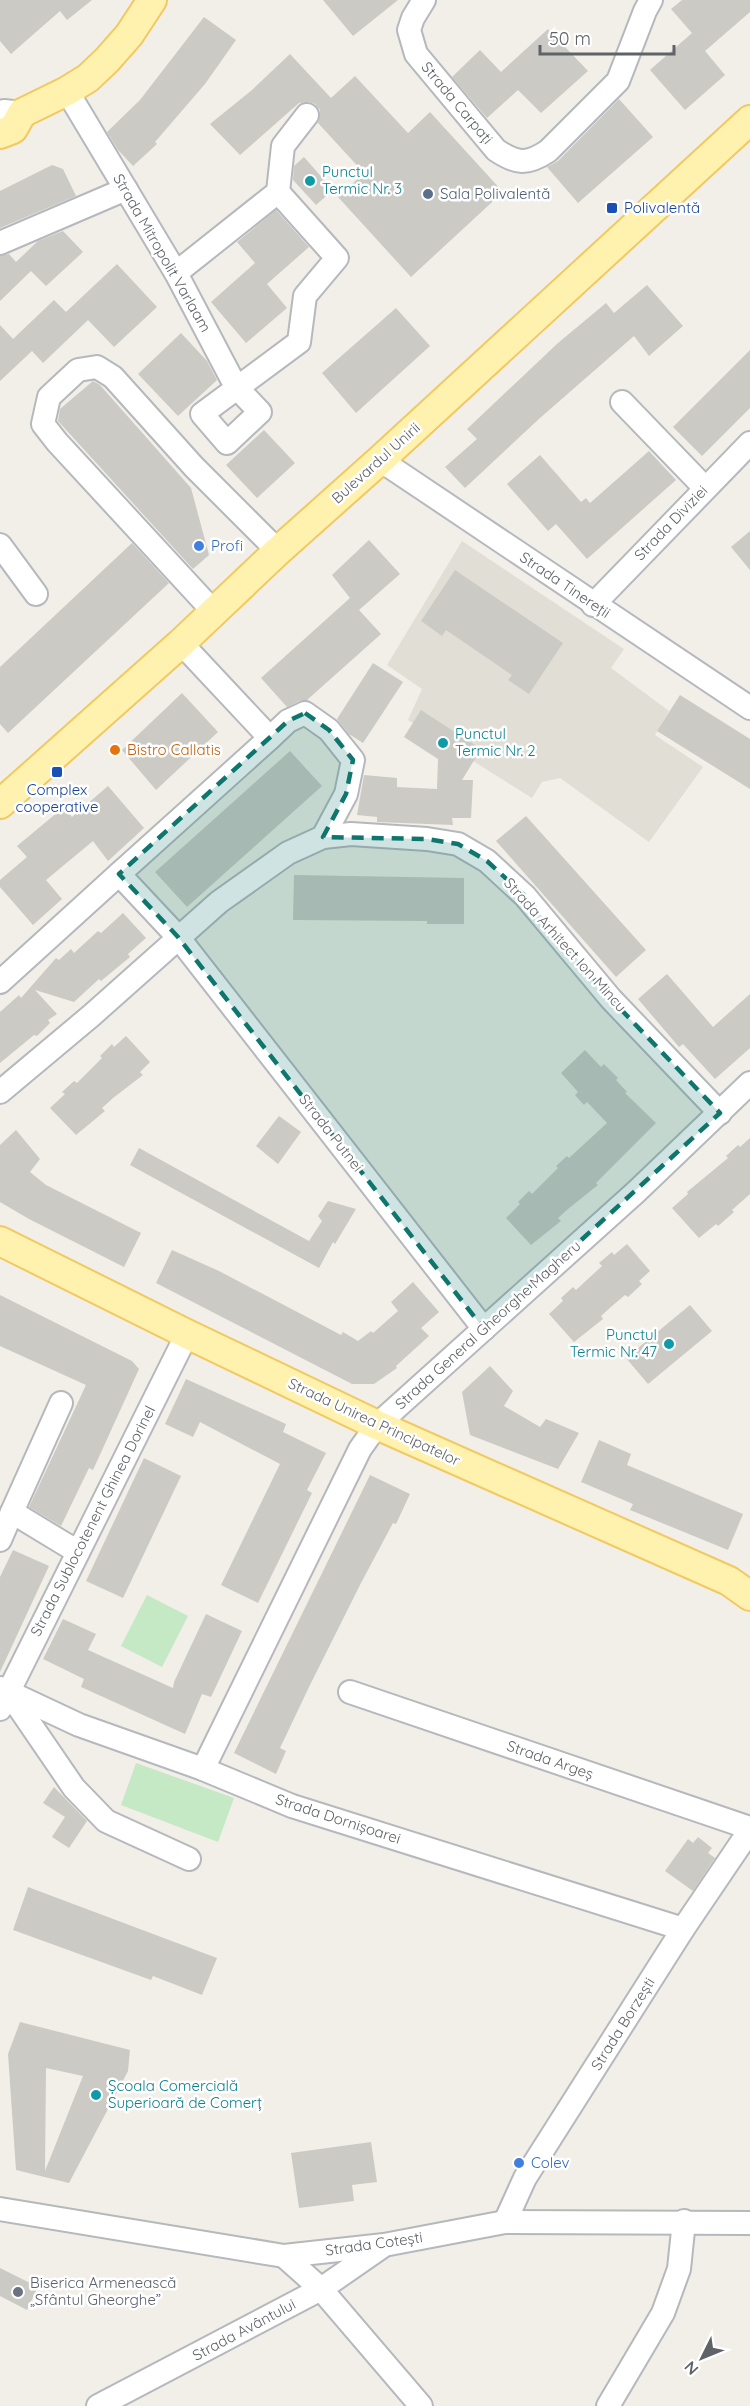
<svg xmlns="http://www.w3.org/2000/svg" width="750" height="2406" viewBox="0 0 750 2406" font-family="Quicksand,sans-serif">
<rect width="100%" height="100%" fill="#f1efe8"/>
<polygon fill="#e1ded6" points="462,541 624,649 611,668 669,711 655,735 703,767 649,842 560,778 542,782 532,798 408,720 422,689 387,665"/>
<g fill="#c5e8c5">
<polygon points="147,1595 188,1616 162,1667 121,1646"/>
<polygon points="136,1763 234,1798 218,1842 121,1805"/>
</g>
<g fill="#cccac5" fill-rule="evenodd">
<polygon points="0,0 92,0 67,20 60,11 11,54 0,41"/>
<polygon points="323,0 398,0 353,36"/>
<polygon points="682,0 750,0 750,12 705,51 725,75 685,110 650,70 692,33 671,9"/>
<polygon points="204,17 236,40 205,84 155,142 157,144 133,166 118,150 107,132 140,100"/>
<polygon points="548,29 588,71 541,113 518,90 487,118 452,77 480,50 501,72"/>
<polygon points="290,54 331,98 355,76 408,133 430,112 503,192 411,277 338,197 364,173 318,123 320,110 315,104 308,102 299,103 240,155 210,124 252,90"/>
<polygon points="619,99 653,137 578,203 547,167 558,161"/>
<polygon points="304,157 333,190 316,205 293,180 294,166"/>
<polygon points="52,165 63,169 76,196 0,228 0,191"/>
<polygon points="276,210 309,247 267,284 287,308 246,343 211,302 255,263 237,242"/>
<polygon points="63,231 83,252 46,286 31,271 0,301 0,256 9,254 16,262 38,241"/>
<polygon points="117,264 157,307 114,347 88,320 43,363 32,351 0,381 0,325 13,339 54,300 66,312"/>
<polygon points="647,285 683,326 649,356 634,336 540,418 465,488 445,467 477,439 467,429 558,343 606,303 614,313"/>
<polygon points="396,308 430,346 356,413 322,373"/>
<polygon points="181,333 207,361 217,380 178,416 138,374"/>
<polygon points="750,350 750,408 702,456 673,427"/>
<polygon points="93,381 100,385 191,488 209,555 193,569 58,421 60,409"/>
<polygon points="264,430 295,463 257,498 226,465"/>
<polygon points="649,451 676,480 587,559 556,524 548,531 507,484 540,455 581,502 586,498 590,503"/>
<polygon points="750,531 750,570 731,547"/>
<polygon points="369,540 400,574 359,610 381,634 307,700 299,701 287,707 261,678 350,598 332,575"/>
<polygon points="132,543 169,583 8,733 0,724 0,667"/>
<polygon points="455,570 563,643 529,694 508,680 512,675 446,630 442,636 421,621"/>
<polygon points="373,663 403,682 363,743 349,734 337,719"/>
<polygon points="182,693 218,732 156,790 122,750"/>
<polygon points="680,695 750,739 750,789 657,731"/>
<polygon points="421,710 481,749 462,780 473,780 471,818 452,818 453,825 377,822 377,817 357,815 364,775 397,778 397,787 437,789 438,759 404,737"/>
<polygon points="290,751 322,786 187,907 155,872"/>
<polygon points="108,786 144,828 108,861 93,841 46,880 62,899 33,925 0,887 0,880 27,857 17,846 64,807 72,817"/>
<polygon points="526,816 646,950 616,977 496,841"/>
<polygon points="294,875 464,878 464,924 427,924 427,921 293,920"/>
<polygon points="123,913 146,938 128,954 130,957 101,981 99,979 74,1002 35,990 57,1014 48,1020 50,1023 37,1036 34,1035 0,1063 0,1012 19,995 21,998 56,958 59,960 71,949 74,953 98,931 101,933"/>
<polygon points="667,974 713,1027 750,994 750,1048 715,1079 683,1044 679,1047 638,999"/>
<polygon points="126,1036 150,1062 140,1072 143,1075 113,1098 102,1108 105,1111 76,1135 50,1108 65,1094 62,1092 74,1081 77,1083 102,1058 100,1056 112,1044 114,1047"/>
<polygon points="585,1050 601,1067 604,1064 618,1078 616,1080 627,1092 625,1093 656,1123 596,1183 598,1185 568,1209 558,1218 561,1221 531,1245 506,1218 520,1204 518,1202 529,1191 532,1194 558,1168 556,1166 567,1156 569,1158 607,1123 587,1102 584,1105 575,1095 578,1092 561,1073"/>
<polygon points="279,1116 301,1132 278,1164 256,1146"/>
<polygon points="16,1130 40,1159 30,1172 46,1185 141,1233 124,1267 29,1219 0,1202 0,1145"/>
<polygon points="750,1138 750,1194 732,1210 734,1212 718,1226 716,1224 699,1238 672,1208 688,1194 687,1192 728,1158 726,1156 738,1145 740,1147"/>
<polygon points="139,1148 309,1241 322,1221 318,1216 328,1201 356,1209 335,1244 333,1242 319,1268 130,1165"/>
<polygon points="627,1244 650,1271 639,1281 642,1284 628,1297 625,1295 612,1306 601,1316 603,1319 574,1342 549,1314 563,1301 561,1298 573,1287 576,1290 602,1266 599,1263 612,1252 614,1255"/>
<polygon points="172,1250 219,1271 341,1335 343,1332 358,1341 371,1331 373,1333 398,1311 391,1302 413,1282 439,1312 421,1328 429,1336 396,1366 397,1368 374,1384 352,1384 156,1283"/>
<polygon points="0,1295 132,1361 139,1369 93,1470 89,1468 61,1526 29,1507 86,1385 0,1346"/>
<polygon points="690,1305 712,1331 648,1384 626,1358"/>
<polygon points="490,1366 513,1391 504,1406 540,1427 546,1419 579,1433 558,1469 470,1435 462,1392"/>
<polygon points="186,1379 286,1424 283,1432 326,1453 307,1490 312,1493 258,1603 221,1585 280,1464 200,1422 193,1437 165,1424"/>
<polygon points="599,1440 631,1454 627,1465 743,1514 728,1550 630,1510 633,1504 581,1482"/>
<polygon points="144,1458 181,1476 123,1598 86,1581"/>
<polygon points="370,1475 410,1494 396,1524 393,1523 361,1583 310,1685 280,1748 286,1751 276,1774 234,1753"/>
<polygon points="13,1550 49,1566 0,1672 0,1577"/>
<polygon points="206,1614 242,1631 211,1697 202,1694 185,1734 81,1687 84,1679 43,1659 63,1619 96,1634 88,1650 173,1688 174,1682"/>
<polygon points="54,1787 87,1821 69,1848 52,1837 65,1817 43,1803"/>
<polygon points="698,1837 712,1848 708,1853 715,1858 693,1891 665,1871 688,1839 693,1843"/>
<polygon points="28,1887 217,1958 202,1995 153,1976 151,1980 13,1930"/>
<path d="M 20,2022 L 130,2050 L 128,2071 L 69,2183 L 16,2170 L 8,2054 ZM 46,2068 L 83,2076 L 45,2171 Z"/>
<polygon points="371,2142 377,2182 352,2185 354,2201 299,2208 291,2153"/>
<polygon points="0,2268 38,2287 27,2310 0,2296"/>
</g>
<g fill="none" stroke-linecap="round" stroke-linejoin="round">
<g stroke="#b5b8bc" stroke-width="26">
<g id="minor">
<path d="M 424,0 L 413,18 L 409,30 L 416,54 L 496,150 C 517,164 527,165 548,151 L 618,81 L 645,11 L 651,0"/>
<polyline points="67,91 176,273 236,387 260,412 227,443 202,414 299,342 305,296 337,258 278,192"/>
<polyline points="0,113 4,111 22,113"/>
<polyline points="0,243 126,189"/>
<polyline points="176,273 278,192 283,146 307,115"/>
<polyline points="622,402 705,488"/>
<polyline points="380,460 750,708"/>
<polyline points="0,545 36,594"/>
<polyline points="593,605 750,443"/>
<polyline points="213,611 57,442 43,424 49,397 78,370 97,367 113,377 194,467 278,551"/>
<polyline points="181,643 270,738 119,874 178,937 484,1329"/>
<polyline points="270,738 288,721 305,713 329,730 353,760 346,794 323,837"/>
<polyline points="0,982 119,874"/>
<polyline points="0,1092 92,1015 219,902 288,853 323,837 351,834 427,839 458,844 487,861 525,896 611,999 720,1113"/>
<polyline points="61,1403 12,1512 68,1546 79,1548"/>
<polyline points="0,1540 12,1512"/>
<polyline points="0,1688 79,1725 203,1769 292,1806 683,1929"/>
<polyline points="350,1692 750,1828"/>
<polyline points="9,1693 74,1788 106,1821 189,1859"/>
<polyline points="0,1709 187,1334"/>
<polyline points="203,1769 360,1449 377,1425 636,1192 750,1083"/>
<polyline points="0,2209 284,2256 384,2245 505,2222 750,2223"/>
<polyline points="505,2222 525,2178 683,1929 750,1830"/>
<polyline points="284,2256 321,2289 421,2406"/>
<polyline points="98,2406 321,2289 383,2246"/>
<polyline points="608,2406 663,2313 679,2269 684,2221"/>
</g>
</g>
<g stroke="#f2c960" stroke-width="32">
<g id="major">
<polyline points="0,134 13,129 22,113 67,91 88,78 107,60 129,35 152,0"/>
<polyline points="0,804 181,643 278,551 380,460 750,120"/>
<polyline points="0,1241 187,1334 377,1425 729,1581 750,1596"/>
</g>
</g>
<use href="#minor" stroke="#fff" stroke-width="22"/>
<use href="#major" stroke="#fff2af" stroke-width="28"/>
</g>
<path fill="#0f766e" fill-opacity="0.2" stroke="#0f766e" stroke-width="4.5" stroke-dasharray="12 8" stroke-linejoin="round" d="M 305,713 L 329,730 L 353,760 L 346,794 L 323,837 L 427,839 L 458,844 L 487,861 L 525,896 L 611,999 L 720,1113 L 484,1329 L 178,937 L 119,874 L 288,721 Z"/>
<g fill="#0f9aa8" stroke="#fff" stroke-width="2">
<circle cx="310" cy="181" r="6"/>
<circle cx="443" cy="743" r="6"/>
<circle cx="669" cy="1344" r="6"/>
<circle cx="96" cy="2095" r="6"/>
</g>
<circle fill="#5c6f8a" stroke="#fff" stroke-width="2" cx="428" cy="194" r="6"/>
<g fill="#1a4fb4" stroke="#fff" stroke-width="2">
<rect x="606" y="202" width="12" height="12" rx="3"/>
<rect x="51" y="766" width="12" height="12" rx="3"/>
</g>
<g fill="#3f7fe0" stroke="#fff" stroke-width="2">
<circle cx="199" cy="546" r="6"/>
<circle cx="519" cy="2163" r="6"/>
</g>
<circle fill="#e8710a" stroke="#fff" stroke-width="2" cx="115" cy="750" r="6"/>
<circle fill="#6b7280" stroke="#fff" stroke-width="2" cx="18" cy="2292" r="6"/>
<g text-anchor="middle" stroke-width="5" stroke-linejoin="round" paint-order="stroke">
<g font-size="15" fill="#5f6368" stroke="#fff">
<text transform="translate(457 103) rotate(50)" y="5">Strada Carpați</text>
<text transform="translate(162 253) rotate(60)" y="5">Strada Mitropolit Varlaam</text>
<text transform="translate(376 463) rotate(-42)" y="5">Bulevardul Unirii</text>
<text transform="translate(671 523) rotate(-46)" y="5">Strada Diviziei</text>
<text transform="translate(565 585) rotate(34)" y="5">Strada Tinereții</text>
<text transform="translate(565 945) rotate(48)" y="5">Strada Arhitect Ion Mincu</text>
<text transform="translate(331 1133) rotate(52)" y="5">Strada Putnei</text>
<text transform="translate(488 1325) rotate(-42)" y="5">Strada General Gheorghe Magheru</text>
<text transform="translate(374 1422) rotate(25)" y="5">Strada Unirea Principatelor</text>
<text transform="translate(93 1521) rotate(-63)" y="5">Strada Sublocotenent Ghinea Dorinel</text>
<text transform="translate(550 1760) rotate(19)" y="5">Strada Argeș</text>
<text transform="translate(338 1819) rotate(18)" y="5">Strada Dornișoarei</text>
<text transform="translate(623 2024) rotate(-58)" y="5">Strada Borzești</text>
<text transform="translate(374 2244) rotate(-8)" y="5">Strada Cotești</text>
<text transform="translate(244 2330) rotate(-28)" y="5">Strada Avântului</text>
</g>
<g font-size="15" fill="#0d838f" stroke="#fff" text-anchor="start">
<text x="322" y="177">Punctul<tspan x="322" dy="17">Termic Nr. 3</tspan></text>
<text x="455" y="739">Punctul<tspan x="455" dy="17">Termic Nr. 2</tspan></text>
<text x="657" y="1340" text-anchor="end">Punctul<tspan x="657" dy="17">Termic Nr. 47</tspan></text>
<text x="108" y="2091">Școala Comercială<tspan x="108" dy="17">Superioară de Comerț</tspan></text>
</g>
<g font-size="15" fill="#4e5e75" stroke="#fff" text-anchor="start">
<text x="440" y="199">Sala Polivalentă</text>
</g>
<g font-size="15" fill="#164399" stroke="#fff" text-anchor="start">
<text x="624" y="213">Polivalentă</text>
<text x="57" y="795" text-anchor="middle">Complex<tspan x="57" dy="17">cooperative</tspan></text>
</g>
<g font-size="15" fill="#366cbe" stroke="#fff" text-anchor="start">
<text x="211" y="551">Profi</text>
<text x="531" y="2168">Colev</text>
</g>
<g font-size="15" fill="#c56008" stroke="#fff" text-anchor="start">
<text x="127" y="755">Bistro Callatis</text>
</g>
<g font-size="15" fill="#5b616d" stroke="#fff" text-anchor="start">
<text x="30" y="2288">Biserica Armenească<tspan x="30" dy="17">„Sfântul Gheorghe”</tspan></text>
</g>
</g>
<g transform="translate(702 2358) rotate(227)" stroke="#ffffff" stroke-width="4.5" paint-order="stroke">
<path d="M0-4.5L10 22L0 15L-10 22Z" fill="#5f6368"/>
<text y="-9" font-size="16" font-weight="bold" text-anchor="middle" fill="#5f6368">N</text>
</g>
<path d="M540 45v9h134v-9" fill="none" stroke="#5f6368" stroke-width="3"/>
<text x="549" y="45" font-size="18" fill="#5f6368" stroke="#ffffff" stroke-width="4.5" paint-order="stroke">50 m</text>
</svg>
